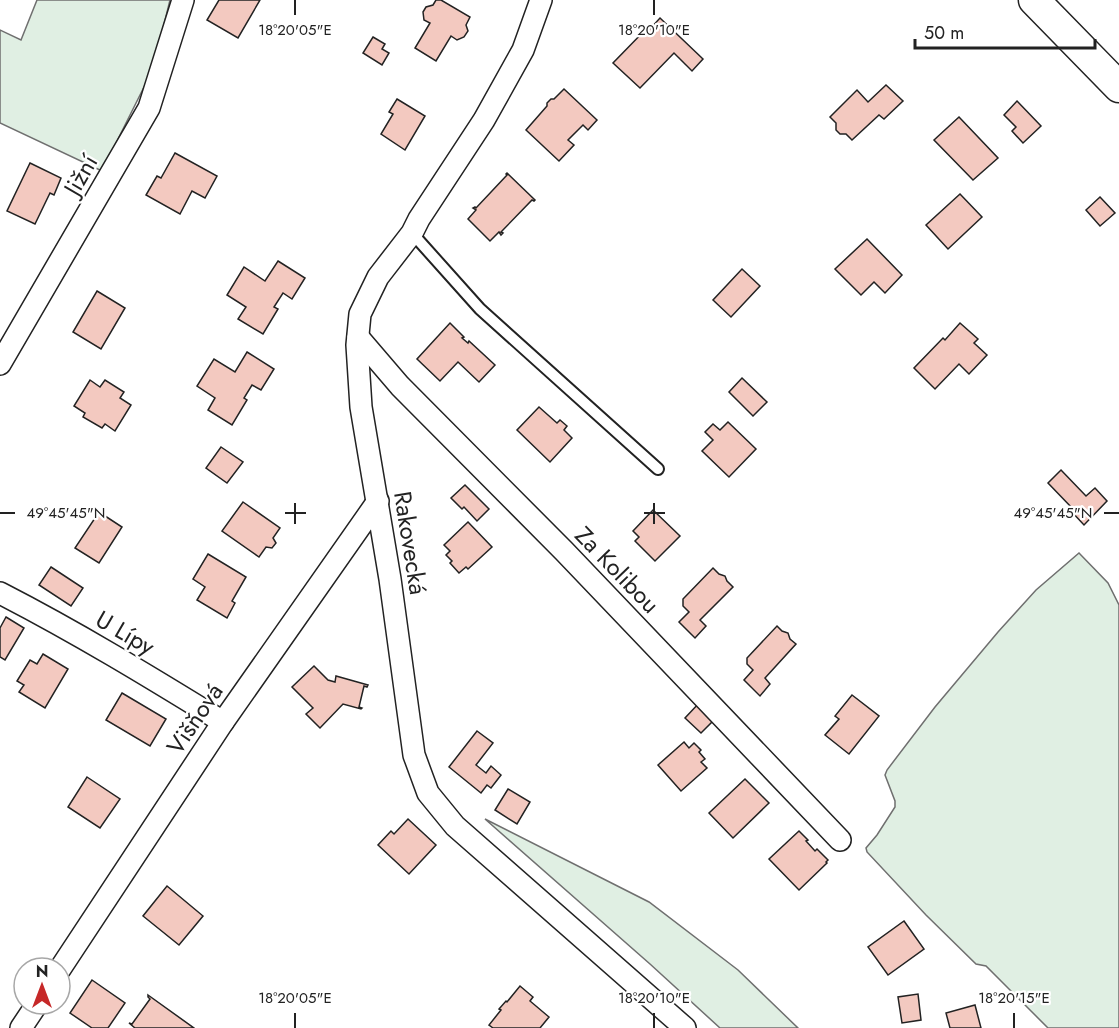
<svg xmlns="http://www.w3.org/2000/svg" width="1119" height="1028" viewBox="0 0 1119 1028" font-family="Jost,sans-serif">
<rect width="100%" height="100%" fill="#fff"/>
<g fill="#e0efe3" stroke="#6f6f6f" stroke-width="1.5">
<polygon points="37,0 170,0 153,69 102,171 0,123 0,30 21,40"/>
<polygon points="1079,553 1108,583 1119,605 1119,1028 1048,1028 986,966 976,964 926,915 867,852 866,848 877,835 895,807 895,801 885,775 887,770 935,707 998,632 1036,590"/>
<polygon points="485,819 649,902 738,970 798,1028 720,1028 650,964"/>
</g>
<g fill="#f3c9c0" stroke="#222" stroke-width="1.5">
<polygon points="219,0 260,0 238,38 207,20"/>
<polygon points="436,0 441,0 470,17 466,25 468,31 464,37 457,40 451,36 436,61 415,48 430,23 424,20 423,12 426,7 433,5"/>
<polygon points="660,18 703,59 692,71 674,53 640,88 613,63 648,27 650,29"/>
<polygon points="373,37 385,44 382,49 389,53 382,65 363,53"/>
<polygon points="886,85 903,101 884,119 879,115 852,140 846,134 840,134 836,130 836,123 830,117 857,90 868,102"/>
<polygon points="564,89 597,120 588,130 583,125 568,140 574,145 559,161 526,130 547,106 547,103 551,99 554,99"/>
<polygon points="397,99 425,116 405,150 381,134 393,114 389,112"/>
<polygon points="1017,101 1041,126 1023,143 1012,131 1016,127 1004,115"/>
<polygon points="959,117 998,158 973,180 934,140"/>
<polygon points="175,153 217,176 205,198 192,191 180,214 146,195 157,176 161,178"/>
<polygon points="30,163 61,178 54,195 50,193 35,224 7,211"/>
<polygon points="507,173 535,200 534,201 532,200 501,232 503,233 501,235 499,232 490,241 468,219 476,210 473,208 475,207 476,208 507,175 506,174"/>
<polygon points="960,194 982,217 948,249 926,225"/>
<polygon points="1100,197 1115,213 1100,226 1086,210"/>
<polygon points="867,239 902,275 885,293 874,282 861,295 835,269"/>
<polygon points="278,261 305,278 292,299 283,293 274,307 278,309 263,334 238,319 246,307 227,295 244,267 265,281"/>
<polygon points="742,269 760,286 731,317 713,300"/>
<polygon points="97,291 125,308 101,349 73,332"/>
<polygon points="450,323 464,337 462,338 468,343 469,341 495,365 479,382 458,362 440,381 417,359"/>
<polygon points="960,323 978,339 974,343 987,355 969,374 959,364 935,389 914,368 943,338 945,340"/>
<polygon points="247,352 274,369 261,390 252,385 244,398 247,400 232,425 208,410 215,398 197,386 214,359 235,372"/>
<polygon points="742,378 767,402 753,416 729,392"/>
<polygon points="90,380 100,387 105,380 124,392 120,398 131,405 115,431 105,424 102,428 83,417 85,413 74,406"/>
<polygon points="539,407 557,423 560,420 567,426 564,430 572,438 550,462 517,430"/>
<polygon points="728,422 756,449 729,477 702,451 713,440 705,432 713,424 720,430"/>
<polygon points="221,447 243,462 227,483 206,468"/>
<polygon points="1061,470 1086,496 1095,488 1107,501 1084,525 1071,511 1073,509 1048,483"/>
<polygon points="465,485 489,509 477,521 464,507 462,509 451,498"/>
<polygon points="243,502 280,528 273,538 276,543 272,548 266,547 259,557 222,531"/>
<polygon points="653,510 680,536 655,561 635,541 639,537 633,531"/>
<polygon points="99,512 122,527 99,563 75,548"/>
<polygon points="468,522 492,547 468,569 466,567 459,573 450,563 452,561 446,555 450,551 444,545"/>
<polygon points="208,554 246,577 232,601 235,603 227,618 197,600 205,587 193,579"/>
<polygon points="51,567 83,588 71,606 39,585"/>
<polygon points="713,568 719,574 725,576 727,581 733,587 700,620 706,626 695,638 679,622 689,612 683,606 683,599"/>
<polygon points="6,617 24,628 5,660 0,657 0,628"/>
<polygon points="777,626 782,631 788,633 790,639 796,644 765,678 770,684 760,696 744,680 753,670 747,664 747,658"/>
<polygon points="43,654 68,669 45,708 19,692 24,685 17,681 30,660 37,664"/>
<polygon points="314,666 328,680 335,682 336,676 368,685 367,687 364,686 359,707 362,708 361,709 343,704 320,728 306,714 313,708 292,687"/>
<polygon points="122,693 166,719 150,746 106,720"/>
<polygon points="852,695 879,716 849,754 825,735 839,719 835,716"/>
<polygon points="700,702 716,718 701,733 685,718"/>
<polygon points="477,731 493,743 476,765 486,773 491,766 501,775 491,788 487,785 481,793 449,767"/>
<polygon points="684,742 689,748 694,743 701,750 699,752 705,759 701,762 707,768 681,791 658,765"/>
<polygon points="87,777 120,799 100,828 68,807"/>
<polygon points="745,779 769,803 733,838 709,813"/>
<polygon points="508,789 530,802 517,824 495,810"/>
<polygon points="408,819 436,845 409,874 378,845 391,831 394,834"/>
<polygon points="799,831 808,840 806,841 815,851 817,849 828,860 826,862 827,863 799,890 769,859"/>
<polygon points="167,886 203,916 179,945 143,916"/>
<polygon points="904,921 924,949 888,975 868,947"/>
<polygon points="92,980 125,1003 108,1028 92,1028 70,1013"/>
<polygon points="520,986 533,997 530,1001 549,1017 540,1028 493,1028 489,1025 501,1010 499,1009 506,1001 507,1002"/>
<polygon points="918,994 921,1020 902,1023 898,997"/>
<polygon points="148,995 194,1028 135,1028 129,1023 132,1024 150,999 148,997"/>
<polygon points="975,1005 981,1028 950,1028 946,1013"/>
</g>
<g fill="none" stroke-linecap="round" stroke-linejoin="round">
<g stroke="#222" stroke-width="14">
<polyline id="lane" points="412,233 480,309 658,469"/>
</g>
<g stroke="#222" stroke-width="24">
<g id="street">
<polyline points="541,0 523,50 484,120 419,219 412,233 378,277 360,314 357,345 361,407 390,579 414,755 428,793 455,826 685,1028"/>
<polyline points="358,337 400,386 564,551 840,840"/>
<polyline points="0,364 149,108 183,0"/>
<path d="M 0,593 C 76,632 150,677 223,722"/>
<polyline points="60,969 223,722 378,501"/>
<polyline points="21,1028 37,1004"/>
</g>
</g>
<g stroke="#222" stroke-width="33">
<polyline id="secondary" points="1034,0 1119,87"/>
</g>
<use href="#lane" stroke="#fff" stroke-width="10"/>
<use href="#street" stroke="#fff" stroke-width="21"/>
<use href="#secondary" stroke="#fff" stroke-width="30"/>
</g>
<path fill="none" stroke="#222" stroke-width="2" d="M 295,0 L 295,15M 654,0 L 654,15M 295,503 L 295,524M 654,503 L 654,524M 0,513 L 15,513M 285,513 L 306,513M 644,513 L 665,513M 1104,513 L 1119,513M 295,1013 L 295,1028M 654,1013 L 654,1028M 1014,1013 L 1014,1028"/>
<g text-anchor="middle" stroke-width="4.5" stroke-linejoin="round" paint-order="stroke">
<g font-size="24" fill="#222" stroke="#fff">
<text transform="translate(81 175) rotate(-60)" y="8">Jižní</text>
<text transform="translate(410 543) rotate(81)" y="8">Rakovecká</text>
<text transform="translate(617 570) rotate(46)" y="8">Za Kolibou</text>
<text transform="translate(125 633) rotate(30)" y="8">U Lípy</text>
<text transform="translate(195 719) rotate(-56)" y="8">Višňová</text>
</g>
</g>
<g font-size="15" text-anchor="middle" fill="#222" stroke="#fff" stroke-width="4.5" stroke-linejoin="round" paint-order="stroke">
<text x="295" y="35">18°20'05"E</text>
<text x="654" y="35">18°20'10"E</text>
<text x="66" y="518">49°45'45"N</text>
<text x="1053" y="518">49°45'45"N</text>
<text x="295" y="1003">18°20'05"E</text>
<text x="654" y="1003">18°20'10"E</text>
<text x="1014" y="1003">18°20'15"E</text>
</g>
<g transform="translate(42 986)"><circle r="28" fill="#ffffff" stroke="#a7a7a7" stroke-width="1.5"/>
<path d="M0-4.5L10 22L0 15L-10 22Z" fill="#c62828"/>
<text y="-9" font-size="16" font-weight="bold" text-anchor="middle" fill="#222222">N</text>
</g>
<path d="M915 39v9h180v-9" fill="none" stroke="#222222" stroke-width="3"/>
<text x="924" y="39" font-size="18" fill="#222222" stroke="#ffffff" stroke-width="4.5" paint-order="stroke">50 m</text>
</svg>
